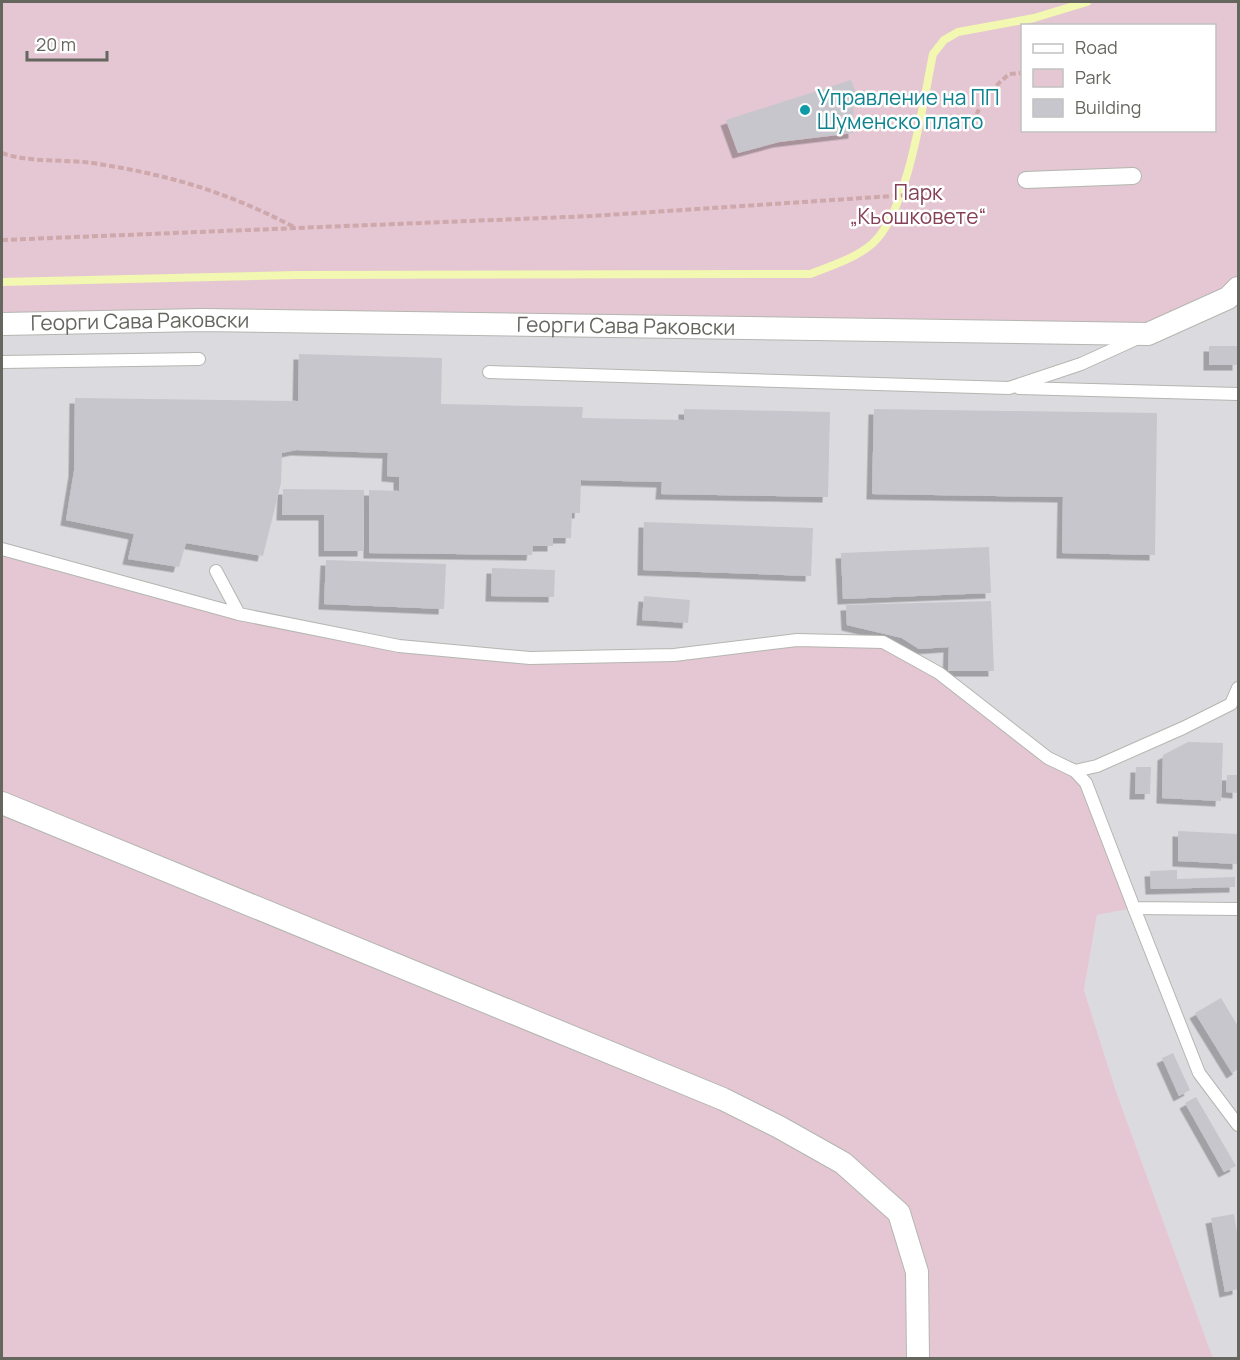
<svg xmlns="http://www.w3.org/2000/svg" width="1240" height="1360" viewBox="0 0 1240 1360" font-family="Manrope,sans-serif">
<defs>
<filter id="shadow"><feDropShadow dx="-5.5" dy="5.5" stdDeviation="0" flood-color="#0004"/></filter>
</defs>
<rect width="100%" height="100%" fill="#ebe8f0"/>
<polygon fill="#dbdadf" points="1238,288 1238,1358 1213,1358 1116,1091 1084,990 1097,915 1133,908 674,655 530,658 399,646 239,614 2,549 2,324"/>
<g fill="#e4c7d2" fill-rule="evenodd">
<path d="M 2,2 L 1238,2 L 1238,288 L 1148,334 L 2,324 ZM 1022,26 L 1214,26 L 1214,130 L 1022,130 Z"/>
<polygon points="2,549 399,646 530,658 674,655 797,640 883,642 1075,771 1134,908 1097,915 1084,990 1116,1091 1213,1358 2,1358"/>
</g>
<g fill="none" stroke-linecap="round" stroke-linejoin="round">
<path stroke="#f2f7b1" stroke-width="8" d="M 2,282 L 296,275 L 810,274 C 831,266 854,259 872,244 C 908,213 923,102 933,54 L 944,40 L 958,32 L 1034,18 L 1087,2"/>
</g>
<g fill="#c8c6cd" filter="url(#shadow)">
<polygon points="851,80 859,100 853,101 854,133 779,142 738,153 726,120"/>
<rect x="1209" y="346" width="29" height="19"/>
<polygon points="299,354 442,358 441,404 583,407 582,418 684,420 684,409 830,412 828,497 661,494 662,482 581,480 580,513 572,513 571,538 553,538 553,546 533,546 532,555 369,553 369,490 399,491 399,477 387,476 388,453 296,450 282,453 281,483 263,556 186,543 179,567 128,559 134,534 66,520 74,471 75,398 298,401"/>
<polygon points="874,409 1157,413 1155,555 1062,553 1063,497 872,494"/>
<polygon points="283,489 364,490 363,551 324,551 324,515 282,515"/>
<polygon points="644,522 813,528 811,576 643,570"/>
<polygon points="989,547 991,593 843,599 841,553"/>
<polygon points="326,560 446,564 444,609 324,604"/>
<polygon points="492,568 555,570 554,597 491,596"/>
<polygon points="644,596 690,600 688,623 642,620"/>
<polygon points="991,601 994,671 948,671 949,647 919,649 902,638 847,625 846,605"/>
<polygon points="1188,742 1223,743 1221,801 1162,798 1163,755"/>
<polygon points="1136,767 1151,767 1150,794 1135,794"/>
<polygon points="1227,775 1238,775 1238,793 1226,792"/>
<polygon points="1178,831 1238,834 1238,864 1178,861"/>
<polygon points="1177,870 1177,879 1235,877 1235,887 1151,889 1150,871"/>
<polygon points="1221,998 1238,1026 1238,1069 1232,1073 1195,1013"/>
<polygon points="1173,1053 1190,1090 1179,1096 1162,1058"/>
<polygon points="1196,1097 1236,1166 1224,1172 1185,1103"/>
<polygon points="1234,1214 1238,1239 1238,1289 1225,1292 1211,1218"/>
</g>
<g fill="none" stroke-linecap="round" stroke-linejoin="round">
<g stroke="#b4b6b0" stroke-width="14">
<g id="service">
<polyline points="2,362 199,359"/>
<polyline points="489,372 1009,388 1081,364 1136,339"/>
<polyline points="1019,388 1238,394"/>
<polyline points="2,549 239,614"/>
<polyline points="216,571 239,614 399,646 530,658 674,655 797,640 883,642 939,673 1048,758 1075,771"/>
<polyline points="1238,688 1231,704 1183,728 1097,766 1075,771 1086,783 1134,908 1238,909"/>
<polyline points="1134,908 1199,1073 1238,1125"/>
</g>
</g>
<g stroke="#b4b6b0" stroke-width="18">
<polyline id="pedestrian" points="1026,180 1133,176"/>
</g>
<g stroke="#b4b6b0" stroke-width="24">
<g id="minor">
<path id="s1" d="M 2,324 L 202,320 L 1148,334 L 1228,298 L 1238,288"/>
<polyline points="2,803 723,1099 779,1127 843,1163 899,1213 917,1272 918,1358"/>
</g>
</g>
<g stroke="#cea8ab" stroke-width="4" stroke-dasharray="6 3" stroke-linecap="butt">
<polyline points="973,123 984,97 1009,74 1022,73"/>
<path d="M 2,153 C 29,163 64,159 93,163 C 169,175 225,191 294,227"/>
<polyline points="2,240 592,216 908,195"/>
</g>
<use href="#service" stroke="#fff" stroke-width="12"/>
<use href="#pedestrian" stroke="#fff" stroke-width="16"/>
<use href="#minor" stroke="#fff" stroke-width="22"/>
</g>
<circle fill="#0f9aa8" stroke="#fff" stroke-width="2" cx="805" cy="110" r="6"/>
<g text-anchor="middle" stroke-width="5" stroke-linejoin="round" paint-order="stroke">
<g font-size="21" fill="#0d838f" stroke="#fff" text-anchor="start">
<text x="817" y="105">Управление на ПП<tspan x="817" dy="24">Шуменско плато</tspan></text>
</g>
<g font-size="21" fill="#854056" stroke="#fff">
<text x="918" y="200">Парк<tspan x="918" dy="24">„Кьошковете“</tspan></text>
</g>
<g font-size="21" fill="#65675f" stroke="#fff">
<text dy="7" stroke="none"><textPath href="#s1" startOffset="138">Георги Сава Раковски</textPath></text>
<text dy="7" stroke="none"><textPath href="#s1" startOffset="624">Георги Сава Раковски</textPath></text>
</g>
</g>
<rect width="1240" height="1360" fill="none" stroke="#65675f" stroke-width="6"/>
<rect x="1021" y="24" width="195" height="108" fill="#ffffff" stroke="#c1c2bf" stroke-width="1.5"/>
<rect x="1033" y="44" width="30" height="9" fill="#ffffff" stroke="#c1c2bf" stroke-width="1.5"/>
<text x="1075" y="54" font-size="18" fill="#65675f">Road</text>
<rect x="1033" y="69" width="30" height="18" fill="#e4c7d2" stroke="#c1c2bf" stroke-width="1.5"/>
<text x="1075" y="84" font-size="18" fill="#65675f">Park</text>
<rect x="1033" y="99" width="30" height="18" fill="#c8c6cd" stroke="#c1c2bf" stroke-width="1.5"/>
<text x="1075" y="114" font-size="18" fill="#65675f">Building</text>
<path d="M27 51v9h80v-9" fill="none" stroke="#65675f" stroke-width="3"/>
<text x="36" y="51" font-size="18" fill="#65675f" stroke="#ffffff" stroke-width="4.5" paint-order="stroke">20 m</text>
</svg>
